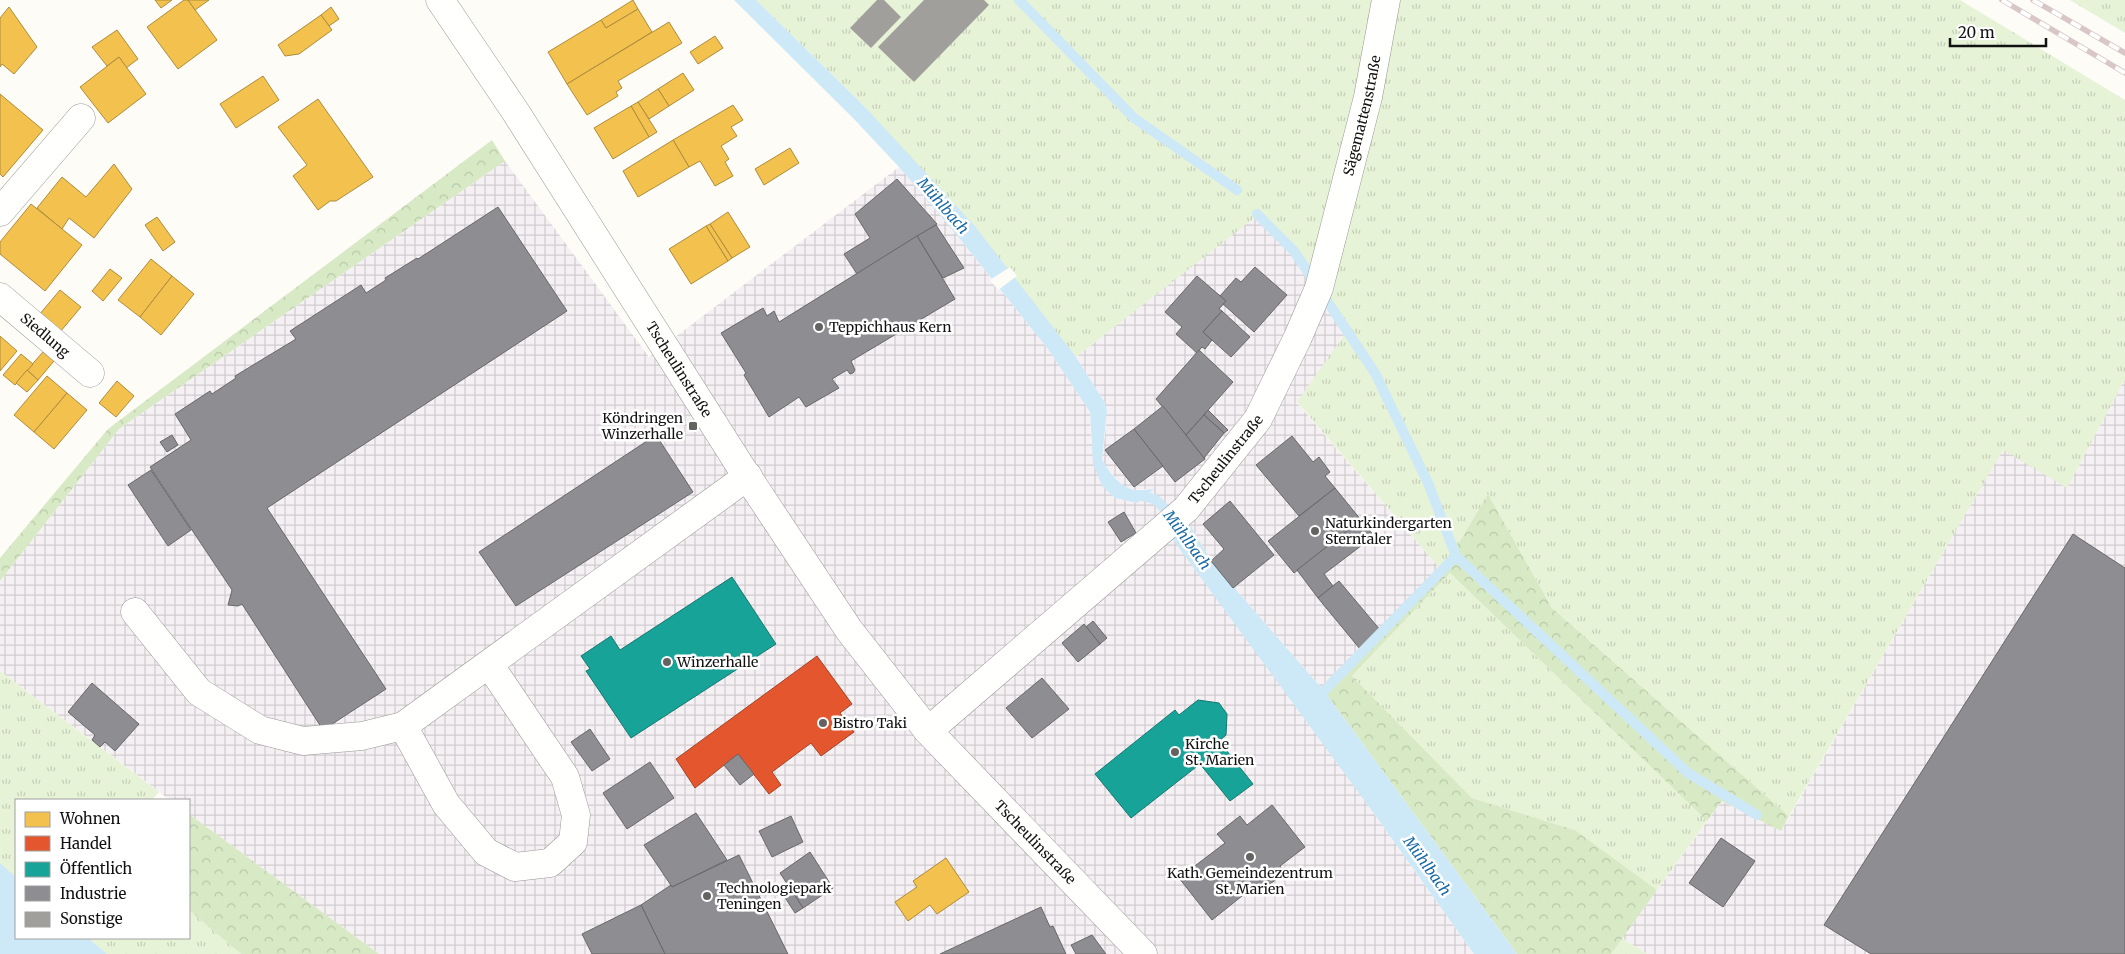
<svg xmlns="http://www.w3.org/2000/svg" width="2125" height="954" viewBox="0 0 2125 954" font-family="Merriweather,serif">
<defs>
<pattern id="industrial-grid" width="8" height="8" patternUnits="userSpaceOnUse" patternTransform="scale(1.25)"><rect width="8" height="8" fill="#f5f0f3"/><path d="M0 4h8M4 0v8" fill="none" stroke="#d1cdcf"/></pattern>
<pattern id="grass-tufts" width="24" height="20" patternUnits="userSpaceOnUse" patternTransform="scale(1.25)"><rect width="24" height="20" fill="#e7f3d7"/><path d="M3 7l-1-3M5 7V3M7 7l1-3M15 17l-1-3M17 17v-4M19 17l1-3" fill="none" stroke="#c5cfb8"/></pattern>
<pattern id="forest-crowns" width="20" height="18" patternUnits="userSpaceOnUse" patternTransform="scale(1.25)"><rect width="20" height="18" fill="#d8eac5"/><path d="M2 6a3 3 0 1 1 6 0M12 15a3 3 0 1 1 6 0" fill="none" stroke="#b8c8a8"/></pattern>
</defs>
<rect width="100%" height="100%" fill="#fdfcf7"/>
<g fill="url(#industrial-grid)">
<polygon points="505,161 649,357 899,167 960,239 1048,349 1090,412 1091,442 1115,498 1137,503 1148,489 1134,490 1124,487 1105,466 1102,459 1106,426 1105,403 1076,357 1257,214 1294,251 1347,331 1297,403 1442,571 1324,691 1211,561 1189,523 1180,530 1375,815 1474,954 379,954 189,814 189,800 170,800 0,671 0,581 119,429"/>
<polygon points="2125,379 2125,954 1647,954 1622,938 1722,801 1781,831 2003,449 2067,487"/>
</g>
<g fill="url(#grass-tufts)">
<polygon points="756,0 1960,0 2125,100 2125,379 2067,488 2003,450 1789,816 1552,608 1488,494 1442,571 1297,402 1347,331 1294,251 1258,215 1076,357 865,107"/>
<polygon points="2070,0 2125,0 2125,33"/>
<polygon points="1450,573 1707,821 1657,890 1575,830 1472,798 1352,676"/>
<polygon points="0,671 159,792 152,800 16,800 16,877 0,863"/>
<polygon points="189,910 241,954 107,954 88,938 189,938"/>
<polygon points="1622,938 1647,954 1611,954"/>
</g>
<g fill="url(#forest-crowns)">
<polygon points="492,140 505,161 119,429 0,581 0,558 108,429"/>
<polygon points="1488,494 1552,608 1789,816 1781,831 1722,801 1707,821 1450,573 1352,676 1472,798 1575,830 1657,890 1611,954 1517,954 1324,691 1442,571"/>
<polygon points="189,814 379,954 241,954 189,910"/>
</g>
<g fill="#cde8f7">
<path d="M 734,0 L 756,0 L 865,107 L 974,225 L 1076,357 L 1105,403 L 1107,410 L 1102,459 C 1108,471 1120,487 1134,490 C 1140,491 1147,489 1154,489 L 1137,503 L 1115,498 L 1102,486 L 1093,464 L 1090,412 L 1048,349 L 960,239 L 899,167 L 854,119 Z"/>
<polygon points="1189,523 1211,561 1324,691 1517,954 1474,954 1375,815 1171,537"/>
<polygon points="0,863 16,877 16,938 88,938 107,954 0,954"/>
</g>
<polygon fill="#fdfcf7" points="1010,267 1017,276 998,290 990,280"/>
<g fill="#f2c14e" stroke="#ae8c3c">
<polygon points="155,0 172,0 161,8"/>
<polygon points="184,0 188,0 217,40 178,69 147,27"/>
<polygon points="188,0 209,0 195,10"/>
<polygon points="633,0 638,9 606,28 601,20"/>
<polygon points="9,7 37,47 14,74 2,64 0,67 0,18"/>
<polygon points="331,7 339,19 329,26 321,15"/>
<polygon points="638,9 652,32 567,84 548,52 601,20 606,28"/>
<polygon points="321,15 332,30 299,54 285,56 278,45"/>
<polygon points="669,22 682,43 618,81 622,88 616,92 618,96 587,115 567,84"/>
<polygon points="117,30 138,59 126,68 119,57 107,66 92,47"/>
<polygon points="715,36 723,48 698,64 690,52"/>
<polygon points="119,57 146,94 108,123 80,87"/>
<polygon points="683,73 694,90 669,106 658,89"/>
<polygon points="263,76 279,100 236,128 220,104"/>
<polygon points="658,89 669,106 649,119 638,102"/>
<polygon points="0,94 43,130 3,177 0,174"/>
<polygon points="318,99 373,177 336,201 330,201 318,210 293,176 307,165 278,127"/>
<polygon points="638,102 657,132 649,137 631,106"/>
<polygon points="733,105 743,120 731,127 737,136 721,146 729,159 725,162 733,176 715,186 700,161 689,167 673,140"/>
<polygon points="631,106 649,137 613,159 594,128"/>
<polygon points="673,140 689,167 638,197 623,171"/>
<polygon points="790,148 799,163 764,185 755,169"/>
<polygon points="114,164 132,189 94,238 69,218 62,229 37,208 62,177 86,197"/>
<polygon points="31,204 82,245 45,291 0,254 0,242"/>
<polygon points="728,212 750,247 732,258 710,224"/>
<polygon points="157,217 175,242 163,251 145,225"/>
<polygon points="710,224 732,258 728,261 706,226"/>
<polygon points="706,226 728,261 691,284 669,249"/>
<polygon points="151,259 172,276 140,317 118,300"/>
<polygon points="110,269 122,278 103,301 92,291"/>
<polygon points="172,276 194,294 161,335 140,317"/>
<polygon points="60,290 81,307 60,332 39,315"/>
<polygon points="0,336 17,351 0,371"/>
<polygon points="43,352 54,361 38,380 27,370"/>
<polygon points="21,354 33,364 15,385 3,375"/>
<polygon points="27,370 38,380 27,392 16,383"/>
<polygon points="47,376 67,393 34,432 14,415"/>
<polygon points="117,381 134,396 116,417 99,403"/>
<polygon points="67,393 87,410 54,449 34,432"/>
<polygon points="946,858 969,892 937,914 930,905 908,921 895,902 917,887 913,881"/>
</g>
<polygon fill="#e4572e" stroke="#a54225" points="817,656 852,704 840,713 854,732 821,756 811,743 772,772 781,785 769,794 738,754 695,788 676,759"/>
<g fill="#17a398" stroke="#157770">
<polygon points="732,577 776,644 631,738 586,671 590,669 581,656 611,636 620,650"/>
<polygon points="1198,700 1219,703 1227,714 1226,735 1219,741 1253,784 1230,801 1200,764 1131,818 1095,774 1175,710 1179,715"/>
</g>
<g fill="#8d8d92" stroke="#68686b">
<polygon points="897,179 937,224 857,274 844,254 870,238 855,214"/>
<polygon points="498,207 567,311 267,508 386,689 323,730 242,604 238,606 228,605 232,590 150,467 191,440 175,414 210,391 212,394 236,378 235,376 296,339 290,331 361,285 366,293 386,280 385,278 417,258 418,259"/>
<polygon points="936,225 964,268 943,278 917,236"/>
<polygon points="917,236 955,299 851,361 855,370 853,373 850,374 847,370 832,379 839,388 806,407 799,397 769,417 744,375 746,373 721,333 763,308 767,316 774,311 779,322"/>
<polygon points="1255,267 1287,295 1254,332 1223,304 1226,301 1220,296 1236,278 1241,282"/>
<polygon points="1197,276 1226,301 1219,309 1222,311 1203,332 1212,340 1205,349 1202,347 1197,353 1176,334 1182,327 1165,312"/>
<polygon points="1222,311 1250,337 1231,357 1203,332"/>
<polygon points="1199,350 1233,382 1186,435 1156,399"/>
<polygon points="1163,406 1205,459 1175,482 1134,429"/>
<polygon points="1208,410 1228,430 1224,433 1204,415"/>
<polygon points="1204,415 1224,433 1204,458 1186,435"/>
<polygon points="1134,429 1163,466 1134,487 1105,450"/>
<polygon points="172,435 178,445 167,452 160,442"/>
<polygon points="656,435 693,492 516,606 479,552"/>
<polygon points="1292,436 1313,462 1319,457 1330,472 1325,476 1335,488 1299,516 1256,465"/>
<polygon points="151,470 191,530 168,546 128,485"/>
<polygon points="1335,488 1361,520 1294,573 1268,541"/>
<polygon points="1230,501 1274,555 1233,588 1211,561 1224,549 1203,524"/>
<polygon points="1124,512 1136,533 1121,542 1108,522"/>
<polygon points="1361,520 1374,536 1324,574 1333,586 1318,598 1297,570"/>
<polygon points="2073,534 2125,568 2125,954 1871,954 1824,925"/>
<polygon points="1339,581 1381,631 1360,649 1318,598"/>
<polygon points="1093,621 1107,638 1100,644 1086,627"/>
<polygon points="1084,624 1100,644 1078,662 1062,643"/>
<polygon points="1042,678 1069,709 1032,738 1006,708"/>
<polygon points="92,683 139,724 115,751 105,742 100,747 92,740 95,735 68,712"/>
<polygon points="590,729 610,759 592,771 571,742"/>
<polygon points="738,754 754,774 740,785 724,765"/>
<polygon points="650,762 674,798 627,829 603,793"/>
<polygon points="1272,805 1305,847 1280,866 1285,873 1262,890 1257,884 1212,920 1179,878 1225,843 1217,834 1240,816 1247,825"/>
<polygon points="696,813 727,860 672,887 644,845"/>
<polygon points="791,816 803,842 772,857 759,831"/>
<polygon points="1721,838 1755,861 1723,907 1689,883"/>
<polygon points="810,852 833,888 803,908 780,873"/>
<polygon points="739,855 788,954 665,954 641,905 671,885 672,887"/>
<polygon points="792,891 803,908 795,913 784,896"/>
<polygon points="641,905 665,954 592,954 582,934"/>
<polygon points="1041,907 1050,927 1053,926 1066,954 940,954"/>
<polygon points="1092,935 1106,954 1076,954 1071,945"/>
</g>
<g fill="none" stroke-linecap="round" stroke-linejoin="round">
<g stroke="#cde8f7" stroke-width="10">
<polyline points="1019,0 1134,118 1237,190"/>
<polyline points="1257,214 1294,251 1375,373 1428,483 1456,556 1688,773 1757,815"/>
<path d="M 1133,495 C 1158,497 1159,501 1173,520"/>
<polyline points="1314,701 1456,556"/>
</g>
</g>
<g fill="#a19f9c">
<polygon points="877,0 884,0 901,17 871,48 850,28"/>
<polygon points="924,0 984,0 989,5 914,82 878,47"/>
</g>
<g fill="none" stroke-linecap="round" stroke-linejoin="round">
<g stroke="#979795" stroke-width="29">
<g id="minor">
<path id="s1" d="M 440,0 L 515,111 L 739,464 L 849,630 L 928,731 L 1143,954"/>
<polyline points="0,212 81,118"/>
<path id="s2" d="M 0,297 L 90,373"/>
<polyline points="135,612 199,692 260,730 303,741 362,736 403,726 748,476"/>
<polyline points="403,726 446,804 486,852 515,867 550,863 573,842 576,815 565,777 489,664"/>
<path id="s3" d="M 928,731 L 1186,509 L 1258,419 L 1298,337 L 1319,288 L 1368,97 L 1386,0"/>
</g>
</g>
<use href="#minor" stroke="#fffffe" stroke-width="28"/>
<g stroke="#d9c6c7" stroke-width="5.5">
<g id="rail">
<polyline points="2002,0 2125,73"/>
<polyline points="2033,0 2125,53"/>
</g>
</g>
<use href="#rail" stroke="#fff" stroke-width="4" stroke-dasharray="11" stroke-linecap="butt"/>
</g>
<g fill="#646362" stroke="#fff" stroke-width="2">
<circle cx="819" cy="327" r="5"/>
<rect x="688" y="421" width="10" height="10" rx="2.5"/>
<circle cx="1315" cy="531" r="5"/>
<circle cx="667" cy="662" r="5"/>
<circle cx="823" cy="723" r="5"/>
<circle cx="1175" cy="752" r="5"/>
<circle cx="1250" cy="857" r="5"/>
<circle cx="707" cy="896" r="5"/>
</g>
<g text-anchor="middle" stroke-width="5" stroke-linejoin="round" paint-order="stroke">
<g font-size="14" fill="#111" stroke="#fff">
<text dy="5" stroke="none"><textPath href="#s3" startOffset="778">Sägemattenstraße</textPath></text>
<text dy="5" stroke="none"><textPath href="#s2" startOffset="59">Siedlung</textPath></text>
<text dy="5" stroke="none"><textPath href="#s1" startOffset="440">Tscheulinstraße</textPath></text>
<text dy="5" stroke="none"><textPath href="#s3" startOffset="404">Tscheulinstraße</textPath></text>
<text dy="5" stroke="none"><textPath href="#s1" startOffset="1034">Tscheulinstraße</textPath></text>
</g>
<g font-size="14" fill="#111" stroke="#fff" text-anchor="start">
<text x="829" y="332">Teppichhaus Kern</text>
<text x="683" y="423" text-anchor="end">Köndringen<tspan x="683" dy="16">Winzerhalle</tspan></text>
<text x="1325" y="528">Naturkindergarten<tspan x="1325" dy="16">Sterntaler</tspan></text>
<text x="677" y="667">Winzerhalle</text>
<text x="833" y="728">Bistro Taki</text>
<text x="1185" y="749">Kirche<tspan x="1185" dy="16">St. Marien</tspan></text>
<text x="1250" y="878" text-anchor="middle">Kath. Gemeindezentrum<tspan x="1250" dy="16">St. Marien</tspan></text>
<text x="717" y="893">Technologiepark<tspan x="717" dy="16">Teningen</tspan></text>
</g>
<g font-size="15" font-style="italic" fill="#1768a6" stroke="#fff">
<text transform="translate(943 206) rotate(49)" y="5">Mühlbach</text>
<text transform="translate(1187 540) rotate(54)" y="5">Mühlbach</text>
<text transform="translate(1427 866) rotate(54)" y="5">Mühlbach</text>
</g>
</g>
<rect x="15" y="799" width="175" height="140" fill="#ffffff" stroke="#a0a0a0"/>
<rect x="25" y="812" width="25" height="15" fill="#f2c14e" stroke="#a0a0a0"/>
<text x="60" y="824" font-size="15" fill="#111111">Wohnen</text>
<rect x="25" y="836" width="25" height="15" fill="#e4572e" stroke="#a0a0a0"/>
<text x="60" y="849" font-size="15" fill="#111111">Handel</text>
<rect x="25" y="862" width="25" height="15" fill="#17a398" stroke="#a0a0a0"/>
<text x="60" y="874" font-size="15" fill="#111111">Öffentlich</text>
<rect x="25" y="886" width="25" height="15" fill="#8d8d92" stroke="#a0a0a0"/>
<text x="60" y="899" font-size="15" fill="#111111">Industrie</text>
<rect x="25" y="912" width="25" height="15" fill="#a19f9c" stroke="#a0a0a0"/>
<text x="60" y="924" font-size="15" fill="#111111">Sonstige</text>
<path d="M1950 38v8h96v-8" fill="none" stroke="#111111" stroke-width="2.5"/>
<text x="1958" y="38" font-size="15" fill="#111111" stroke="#ffffff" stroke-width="4" paint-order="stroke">20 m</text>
</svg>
